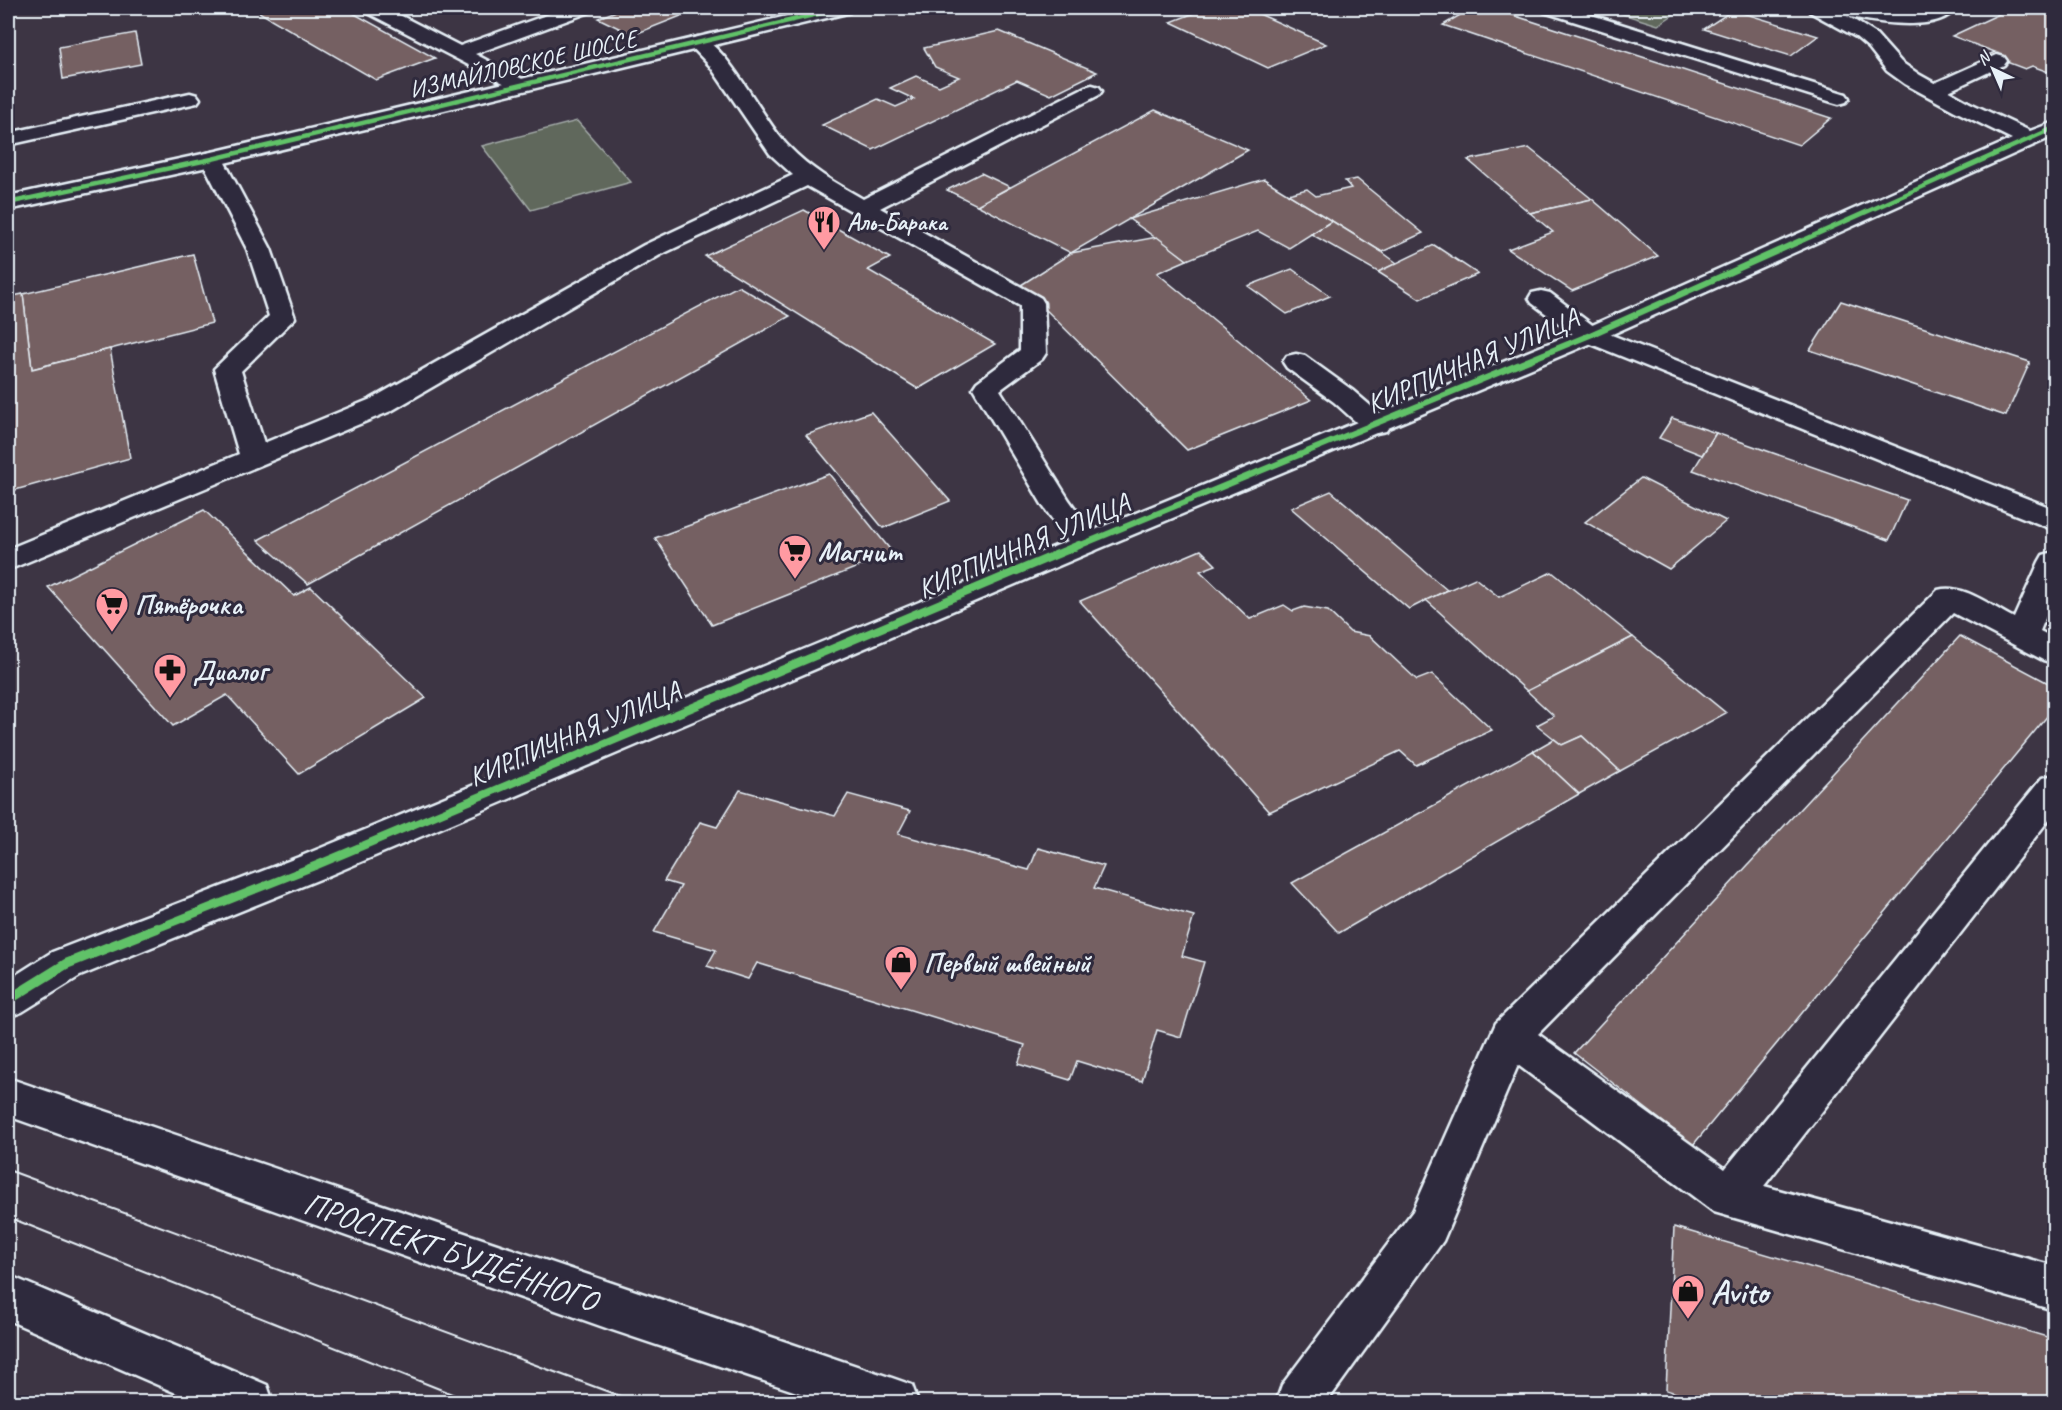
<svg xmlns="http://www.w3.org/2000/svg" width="2062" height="1410" viewBox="0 0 2062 1410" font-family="Caveat,sans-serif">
<rect width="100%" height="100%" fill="#3d3544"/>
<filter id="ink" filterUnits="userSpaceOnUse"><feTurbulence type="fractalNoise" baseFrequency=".0167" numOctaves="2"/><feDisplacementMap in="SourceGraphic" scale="12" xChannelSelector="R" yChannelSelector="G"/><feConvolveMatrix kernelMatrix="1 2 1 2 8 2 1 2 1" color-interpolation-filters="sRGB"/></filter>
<g filter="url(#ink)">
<g fill="#61685b" stroke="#a4acaa" stroke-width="1.5">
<polygon points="1603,8 1683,8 1658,25"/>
<polygon points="577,121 631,182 531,210 482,146"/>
</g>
<g fill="#756162" stroke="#e8f1f8" stroke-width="1.5">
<polygon points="252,8 344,8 435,58 376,80"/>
<polygon points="624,8 701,8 633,35 598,18"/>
<polygon points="1207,8 1246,8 1326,44 1268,68 1171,22"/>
<polygon points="1472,8 1491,8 1831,118 1799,145 1443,25"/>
<polygon points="2012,8 2054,8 2054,74 2032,66 2025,69 1988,55 1995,52 1952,36"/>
<polygon points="1733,10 1818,36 1791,56 1704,29"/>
<polygon points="999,31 1097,72 1051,95 1017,80 873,150 822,125 878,99 896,107 914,99 890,88 916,76 939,86 959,77 935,67 924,48"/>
<polygon points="135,33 141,64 63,79 59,47"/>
<polygon points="1155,110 1248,150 1071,253 977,205"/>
<polygon points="1529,148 1592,199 1530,213 1468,160"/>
<polygon points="981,173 1010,187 977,205 947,190"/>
<polygon points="1264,179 1332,221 1289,248 1258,231 1187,260 1129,219"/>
<polygon points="1357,179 1423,233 1382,252 1288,194 1307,189 1316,196 1351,188 1345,181"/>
<polygon points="1592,199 1658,256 1572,291 1508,249 1553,232 1530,213"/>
<polygon points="804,210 890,258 868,270 995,344 918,389 705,256"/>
<polygon points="1332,221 1382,252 1397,263 1378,272 1311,234"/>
<polygon points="1157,237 1187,260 1157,273 1311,400 1187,450 1021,285 1071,253"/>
<polygon points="1434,245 1478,274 1420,299 1378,272"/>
<polygon points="193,254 212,323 32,369 23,294"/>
<polygon points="1292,269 1330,296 1287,314 1248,286"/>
<polygon points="738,286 790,316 308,584 258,540"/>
<polygon points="23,294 32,369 110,349 130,458 8,492 8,297"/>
<polygon points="1841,301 2030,362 2006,416 1810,350"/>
<polygon points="871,412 950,501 883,528 806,435"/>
<polygon points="1672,418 1716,433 1702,455 1659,438"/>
<polygon points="1716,433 1907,500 1889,540 1693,470"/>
<polygon points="829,474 893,553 712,625 655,538"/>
<polygon points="1641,478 1726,521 1669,569 1585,522"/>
<polygon points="1331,491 1447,590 1409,609 1291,508"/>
<polygon points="204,510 294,596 311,587 426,698 299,774 227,695 173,726 48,587"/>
<polygon points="1201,550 1216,565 1200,571 1250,619 1284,605 1293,611 1304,607 1328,611 1350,632 1370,636 1417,680 1432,674 1492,730 1416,765 1400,751 1269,812 1080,601"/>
<polygon points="1552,572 1633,637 1527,691 1426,600 1475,578 1499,597"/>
<polygon points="1960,636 2054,686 2054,708 1693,1145 1574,1053"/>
<polygon points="1633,637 1726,713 1620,771 1582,736 1562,745 1537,725 1554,716 1527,691"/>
<polygon points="1582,736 1620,771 1579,794 1533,751 1554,739 1562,745"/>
<polygon points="1533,751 1579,794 1339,933 1292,883"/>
<polygon points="740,790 835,816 848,794 910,811 898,834 1029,870 1038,848 1104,866 1094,888 1194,916 1182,956 1204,962 1181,1037 1157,1030 1142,1081 1077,1061 1070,1080 1018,1064 1025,1045 757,963 748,979 707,966 716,950 654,932 681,886 664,881 700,822 717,827"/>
<polygon points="1674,1227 2054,1339 2054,1402 1705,1402 1666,1390"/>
</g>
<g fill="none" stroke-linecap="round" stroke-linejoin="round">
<g stroke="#e8f1f8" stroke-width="5">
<g id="service">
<polygon points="363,8 386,8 460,46 566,8 593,8 590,12 475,54 526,81 529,85 526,89 519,91 366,12"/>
<polygon points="1541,8 1569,8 1846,94 1849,98 1846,102 1839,104 1832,102 1544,12"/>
<path d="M 1825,8 C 1852,5 1878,12 1905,12 C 1923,12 1938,6 1956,8 C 1936,37 1857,19 1828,12 Z"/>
<path d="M 698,37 C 728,44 764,123 788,146 C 811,170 835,183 863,199 L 1085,87 L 1092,85 L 1099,87 L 1102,91 L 1099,95 L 880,208 L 1041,298 L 1044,303 L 1046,353 L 1042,359 L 1000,390 L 1069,500 L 1100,543 L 1096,550 L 1085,553 L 1074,550 L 1043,506 L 973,388 L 977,382 L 1020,350 L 1020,306 L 807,186 L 660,255 L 391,411 L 8,570 L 8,549 L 239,454 L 214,369 L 269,316 L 247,249 L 201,159 L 204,154 L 212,152 L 220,154 L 223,159 L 271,249 L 295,318 L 241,371 L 264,443 L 371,399 L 644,245 L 793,175 L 770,154 L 710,66 L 688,43 L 691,39 Z"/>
<polygon points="1997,55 2004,57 2007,61 2004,65 1940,95 1933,97 1926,95 1923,91 1926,87"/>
<polygon points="190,93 197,95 200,99 197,103 8,145 8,133"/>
<polygon points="1541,291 1550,293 1599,330 2054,509 2054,530 1581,340 1532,303 1529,298 1532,293"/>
<polygon points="1296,354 1305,356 1352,390 1386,419 1390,425 1386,431 1376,433 1366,431 1334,402 1287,368 1283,362 1287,356"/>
<path d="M 2054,552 L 2054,596 L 2040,631 L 2054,638 L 2054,663 L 2043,660 L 1953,613 L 1538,1034 L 1725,1169 L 2042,778 L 2054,775 L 2054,813 L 1764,1186 L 2054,1266 L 2054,1310 L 1714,1212 L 1518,1065 L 1443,1241 L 1327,1402 L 1276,1402 L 1282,1385 L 1413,1211 L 1496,1023 L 1938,590 C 1963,583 1992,607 2014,618 L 2039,562 L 2043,555 Z"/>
</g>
</g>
<g stroke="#e8f1f8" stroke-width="5">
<polygon id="minor" points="1807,8 1831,8 1854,20 1876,34 1901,62 1920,75 1970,103 2030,131 2054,122 2054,136 1599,340 1096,550 330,875 80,976 22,1012 8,1017 8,980 52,952 304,855 1581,330 2012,139 1955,111 1905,84 1887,71 1869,48 1856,37 1810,12"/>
</g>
<g stroke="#e8f1f8" stroke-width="5">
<g id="secondary">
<polygon points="821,8 853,8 850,12 843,14 212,166 8,210 8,196 212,152"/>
<polygon points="8,1078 895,1379 912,1385 918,1402 827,1402 609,1329 8,1116"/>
<polygon points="8,1275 267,1385 273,1402 197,1402 8,1320"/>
</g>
</g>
<use href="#service" fill="#2f2a3d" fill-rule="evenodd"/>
<use href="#minor" fill="#2f2a3d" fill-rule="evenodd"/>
<use href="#secondary" fill="#2f2a3d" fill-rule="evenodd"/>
<g stroke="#e8f1f8" stroke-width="2">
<polyline points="8,1170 636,1402"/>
<polyline points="8,1217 472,1402"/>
</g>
<g stroke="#2f2a3d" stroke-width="7">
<g id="cycleway-far3">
<polyline points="8,203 212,159 843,8"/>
<polyline points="1797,243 2054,128"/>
</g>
</g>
<g stroke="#2f2a3d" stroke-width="9">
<polyline id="cycleway-far2" points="1076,547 1590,335 1800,241"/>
</g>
<g stroke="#2f2a3d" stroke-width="11">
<polyline id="cycleway-far1" points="153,930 317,865 1079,545"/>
</g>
<g stroke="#2f2a3d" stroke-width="14">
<polyline id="cycleway" points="8,1000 66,964 157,928"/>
</g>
<use href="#cycleway-far3" stroke="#61c268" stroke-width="4.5"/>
<use href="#cycleway-far2" stroke="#61c268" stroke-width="6"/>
<use href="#cycleway-far1" stroke="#61c268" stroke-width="8"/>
<use href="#cycleway" stroke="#61c268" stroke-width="10"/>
</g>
</g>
<defs>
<g id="restaurant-pin" transform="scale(1.725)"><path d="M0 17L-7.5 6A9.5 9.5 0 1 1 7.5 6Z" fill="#ff9aa2" stroke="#2f2a3d"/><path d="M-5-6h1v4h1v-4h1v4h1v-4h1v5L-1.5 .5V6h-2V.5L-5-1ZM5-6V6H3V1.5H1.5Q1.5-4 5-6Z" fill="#111"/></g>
<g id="supermarket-pin" transform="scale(1.725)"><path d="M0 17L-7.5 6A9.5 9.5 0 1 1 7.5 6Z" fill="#ff9aa2" stroke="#2f2a3d"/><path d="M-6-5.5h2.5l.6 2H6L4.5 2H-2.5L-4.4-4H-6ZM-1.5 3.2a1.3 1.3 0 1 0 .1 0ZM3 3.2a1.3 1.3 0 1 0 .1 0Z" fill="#111"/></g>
<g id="pharmacy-pin" transform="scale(1.725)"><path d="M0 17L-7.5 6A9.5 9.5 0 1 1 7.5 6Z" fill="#ff9aa2" stroke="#2f2a3d"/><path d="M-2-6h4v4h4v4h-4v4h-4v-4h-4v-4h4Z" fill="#111"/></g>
<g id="shop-pin" transform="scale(1.725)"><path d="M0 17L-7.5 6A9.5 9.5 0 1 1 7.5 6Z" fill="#ff9aa2" stroke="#2f2a3d"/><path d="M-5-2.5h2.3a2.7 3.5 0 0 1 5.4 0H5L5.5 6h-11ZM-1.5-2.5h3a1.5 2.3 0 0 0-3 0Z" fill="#111"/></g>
</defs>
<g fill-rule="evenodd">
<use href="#restaurant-pin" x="824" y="222"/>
<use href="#supermarket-pin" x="795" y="551"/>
<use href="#supermarket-pin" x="112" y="604"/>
<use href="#pharmacy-pin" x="170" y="670"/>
<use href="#shop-pin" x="901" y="962"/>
<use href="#shop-pin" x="1688" y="1291"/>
</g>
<g text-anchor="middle" stroke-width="6" stroke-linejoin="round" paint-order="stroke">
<g font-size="24" fill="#e8f1f8" stroke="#2f2a3d">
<text transform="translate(523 64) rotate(-13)" y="8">ИЗМАЙЛОВСКОЕ ШОССЕ</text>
</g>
<g font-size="24" font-weight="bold" fill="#e8f1f8" stroke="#2f2a3d" text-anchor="start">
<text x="847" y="230">Аль-Барака</text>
</g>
<g font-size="28" fill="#e8f1f8" stroke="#2f2a3d">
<text transform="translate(1472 360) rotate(-23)" y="10">КИРПИЧНАЯ УЛИЦА</text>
<text transform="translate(1023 545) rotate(-23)" y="10">КИРПИЧНАЯ УЛИЦА</text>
<text transform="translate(574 733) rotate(-23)" y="10">КИРПИЧНАЯ УЛИЦА</text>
</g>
<g font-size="28" font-weight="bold" fill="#e8f1f8" stroke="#2f2a3d" text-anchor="start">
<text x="818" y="561">Магнит</text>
<text x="135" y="614">Пятёрочка</text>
<text x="193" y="680">Диалог</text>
<text x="924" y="972">Первый швейный</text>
</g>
<g font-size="33" fill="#e8f1f8" stroke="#2f2a3d">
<text transform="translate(451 1251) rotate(19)" y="12">ПРОСПЕКТ БУДЁННОГО</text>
</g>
<g font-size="33" font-weight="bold" fill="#e8f1f8" stroke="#2f2a3d" text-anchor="start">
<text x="1711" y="1303">Avito</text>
</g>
</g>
<rect width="2062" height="1410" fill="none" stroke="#2f2a3d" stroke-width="30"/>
<rect x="15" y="15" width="2032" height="1380" fill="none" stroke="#e8f1f8" stroke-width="2" filter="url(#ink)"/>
<g transform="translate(1993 69) rotate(316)" stroke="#2f2a3d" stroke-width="4.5" paint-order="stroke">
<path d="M0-4.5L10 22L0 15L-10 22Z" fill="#e8f1f8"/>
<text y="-9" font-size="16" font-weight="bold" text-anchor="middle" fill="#e8f1f8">N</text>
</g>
</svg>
